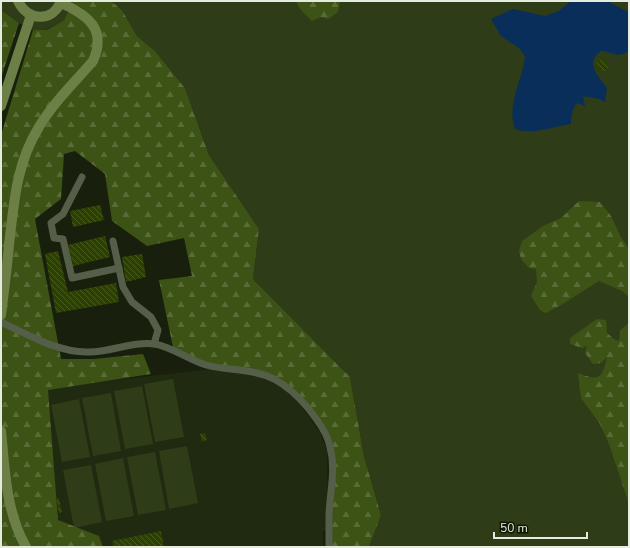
<svg xmlns="http://www.w3.org/2000/svg" width="630" height="548" viewBox="0 0 630 548" font-family="'Nunito Sans',sans-serif">
<defs>
<pattern id="forest-firs" width="22" height="20" patternUnits="userSpaceOnUse"><rect width="22" height="20" fill="#3d5215"/><path d="M5 1l3.5 6h-7zM16 11l3.5 6h-7z" fill="#596b37"/></pattern>
<pattern id="building-back-hatch" width="6" height="6" patternUnits="userSpaceOnUse"><rect width="6" height="6" fill="#2c4000"/><path d="M-1 5l2 2M0 0l6 6M5-1l2 2" fill="none" stroke="#4a5c25"/></pattern>
</defs>
<rect width="100%" height="100%" fill="#18200d"/>
<polygon fill="#202a10" points="212,369 247,374 266,379 285,389 297,401 310,418 320,433 327,450 328,531 323,531 323,547 33,547 29,390"/>
<g fill="#2e3c18">
<polygon points="1,1 73,1 64,20 46,30 33,30 19,23 4,12 1,12"/>
<polygon points="111,1 629,1 629,547 369,547 381,515 364,456 350,377 253,279 259,229 209,155 185,88 155,51 137,36 122,10"/>
<polygon points="173,379 184,437 155,442 144,384"/>
<polygon points="142,386 153,444 125,449 114,391"/>
<polygon points="111,393 121,451 93,456 82,398"/>
<polygon points="79,399 90,457 62,462 51,405"/>
<polygon points="187,446 198,503 169,509 159,451"/>
<polygon points="155,452 166,510 138,515 127,457"/>
<polygon points="123,458 134,516 106,521 95,464"/>
<polygon points="91,465 102,522 74,528 63,470"/>
</g>
<g fill="url(#forest-firs)">
<polygon points="73,1 111,1 122,10 137,36 155,51 185,88 209,155 259,229 253,279 350,377 364,456 381,515 369,547 329,547 330,447 304,403 273,379 216,367 174,352 159,280 192,276 184,238 147,246 112,221 105,174 75,151 64,154 61,199 35,219 61,359 94,359 143,354 151,374 48,390 58,520 99,536 103,547 1,547 1,135 33,30 47,30 64,20"/>
<polygon points="296,1 340,1 338,12 328,19 321,17 312,21 300,9"/>
<polygon points="1,12 4,12 19,23 1,78"/>
<polygon points="579,201 600,202 611,216 621,237 629,249 629,297 622,291 599,281 561,305 546,313 540,310 531,296 537,282 536,269 529,268 521,259 519,251 522,241 543,226 561,218"/>
<path d="M 597,319 L 606,320 L 607,333 L 614,339 L 619,341 L 620,330 L 629,323 L 629,504 L 609,444 L 600,424 L 581,398 L 578,373 C 600,382 602,378 607,357 L 601,363 L 593,364 L 585,353 L 587,346 L 582,348 L 570,344 L 570,338 Z"/>
</g>
<path fill="#092e5a" d="M 571,1 L 610,1 L 612,4 L 629,12 L 629,51 C 616,59 614,52 601,51 C 584,63 598,76 607,88 L 605,102 L 600,99 L 583,96 L 585,106 L 577,103 C 572,110 571,116 571,124 C 551,127 534,135 515,129 C 506,104 523,80 525,56 L 519,48 L 501,36 L 491,19 L 513,9 L 545,16 L 559,11 Z"/>
<g fill="url(#building-back-hatch)">
<polygon points="602,57 610,65 603,73 594,65"/>
<polygon points="100,205 104,220 73,227 70,211"/>
<polygon points="105,236 110,257 73,266 68,245"/>
<polygon points="58,251 68,292 116,283 119,302 56,313 45,254"/>
<polygon points="142,254 146,277 126,282 122,257"/>
<polygon points="205,433 207,440 202,442 200,434"/>
<polygon points="56,498 59,498 62,513 59,513"/>
<polygon points="161,531 164,547 114,547 112,541"/>
</g>
<g fill="none" stroke-linecap="round" stroke-linejoin="round">
<g stroke="#555e48" stroke-width="7">
<polyline points="82,177 63,214 51,223 54,238 63,239 72,278 119,268"/>
<polyline points="113,241 123,287 132,302 151,317 158,330 154,344"/>
<path d="M 1,322 C 28,335 59,353 89,352 C 111,352 133,341 155,344 C 172,347 189,360 206,365 C 228,371 252,368 274,379 C 287,386 298,396 308,408 C 317,420 327,432 330,447 C 336,469 330,492 329,514 C 329,525 329,536 329,547"/>
</g>
<g stroke="#6b7f47" stroke-width="10">
<path d="M 18,1 C 27,21 53,23 61,1"/>
<polyline points="1,106 31,15"/>
<path d="M 1,315 C 4,291 7,268 9,245 C 14,203 16,164 39,127 C 53,103 74,83 93,61 C 107,29 88,15 61,3"/>
<path d="M 1,431 C 5,471 6,512 26,547"/>
</g>
</g>
<rect width="630" height="548" fill="none" stroke="#e5ebde" stroke-width="4"/>
<path d="M494 532v6h93v-6" fill="none" stroke="#e5ebde" stroke-width="2"/>
<text x="500" y="532" font-size="12" fill="#e5ebde" stroke="#101705" stroke-width="3" paint-order="stroke">50 m</text>
</svg>
